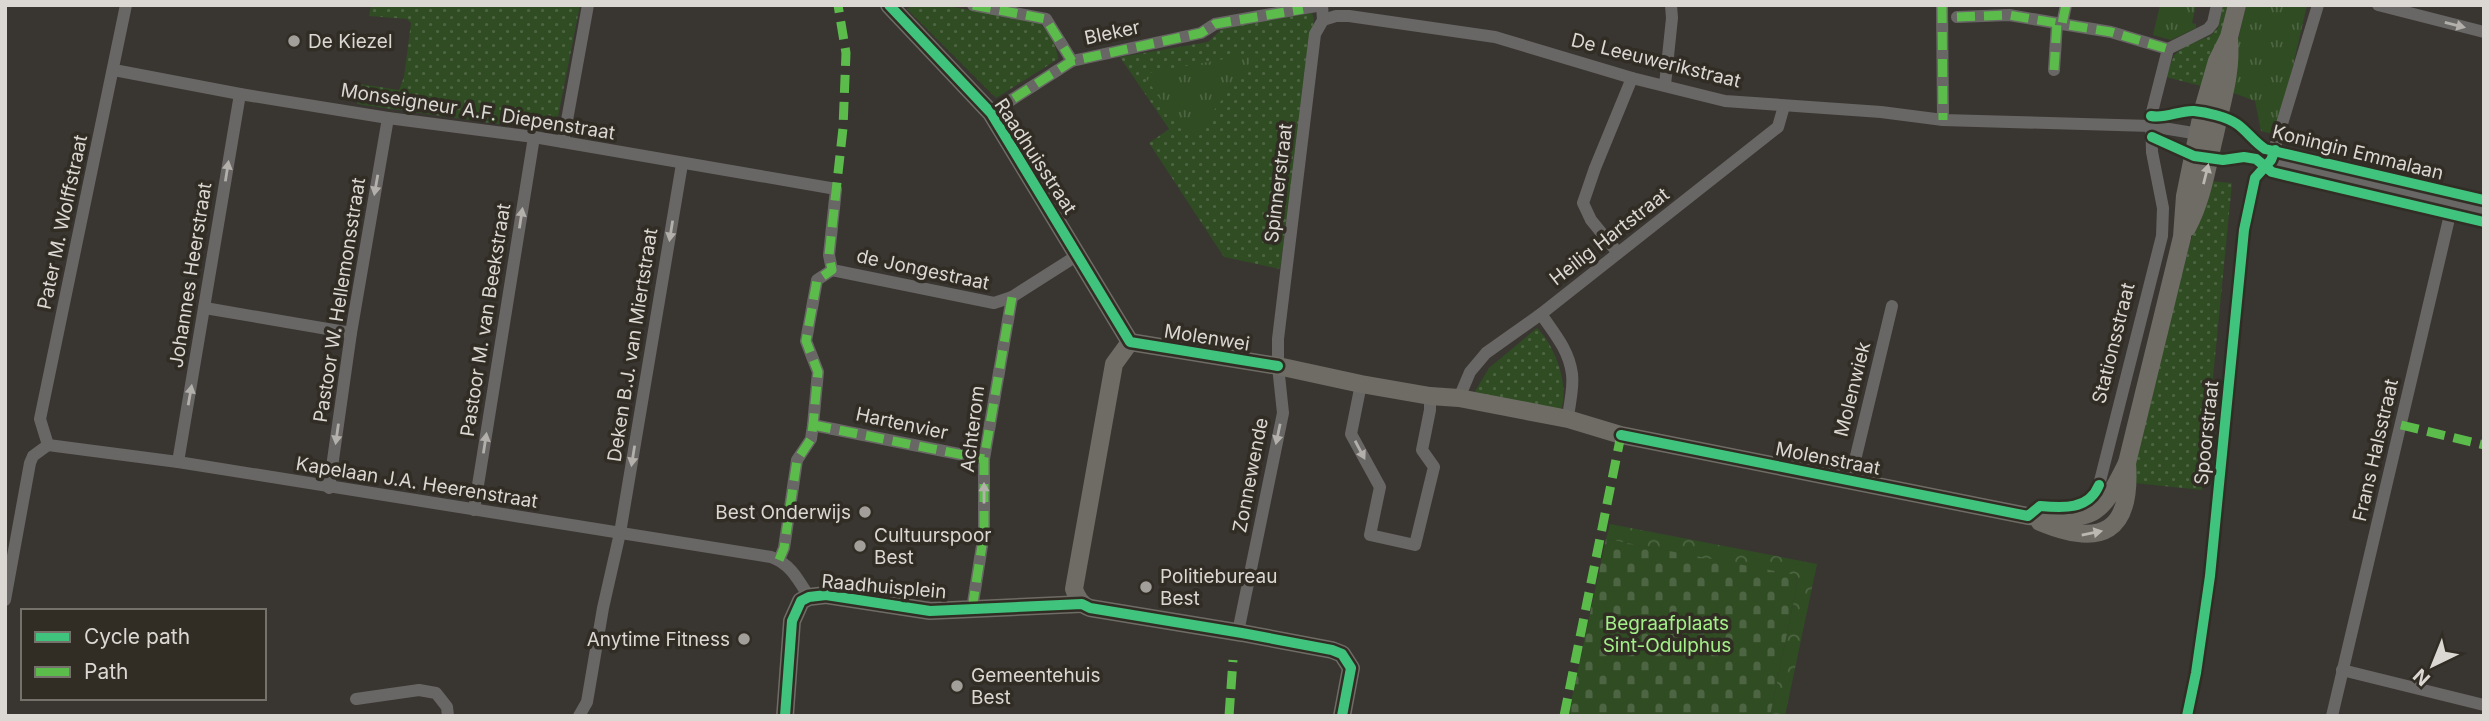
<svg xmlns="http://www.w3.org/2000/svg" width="2489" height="721" viewBox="0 0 2489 721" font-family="Inter,sans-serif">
<defs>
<pattern id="grass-dots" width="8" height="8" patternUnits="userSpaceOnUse" patternTransform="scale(1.75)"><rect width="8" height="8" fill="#2f4c23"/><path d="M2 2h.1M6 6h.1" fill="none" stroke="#4d6542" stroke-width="1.8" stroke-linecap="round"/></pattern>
<pattern id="forest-crowns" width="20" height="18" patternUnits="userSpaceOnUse" patternTransform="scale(1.75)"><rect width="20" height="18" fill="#2f4c23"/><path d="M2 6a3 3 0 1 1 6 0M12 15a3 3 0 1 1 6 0" fill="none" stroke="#4d6542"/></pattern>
<pattern id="cemetery-stones" width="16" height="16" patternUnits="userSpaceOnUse" patternTransform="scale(1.75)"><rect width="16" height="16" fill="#2f4c23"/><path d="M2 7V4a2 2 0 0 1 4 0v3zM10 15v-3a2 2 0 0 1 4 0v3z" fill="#4d6542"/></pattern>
<pattern id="park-tufts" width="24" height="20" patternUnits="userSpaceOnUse" patternTransform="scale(1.75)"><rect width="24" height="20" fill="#2f4c23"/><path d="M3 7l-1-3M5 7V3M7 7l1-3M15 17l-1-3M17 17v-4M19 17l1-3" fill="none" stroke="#4d6542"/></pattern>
</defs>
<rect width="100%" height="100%" fill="#393632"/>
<g fill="url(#grass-dots)">
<polygon points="371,5 580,5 555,132 357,104 360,84 399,90 404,77 411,23 407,19 369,16"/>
<path d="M 915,5 L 940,5 L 1037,21 C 1047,29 1057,45 1058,59 L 996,98 L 907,9 Z"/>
<polygon points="2223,5 2230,5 2205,87 2166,77 2174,55 2185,46 2210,36 2218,28"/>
<polygon points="1312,13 1314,19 1280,269 1224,257 1149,143 1169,129 1120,57 1208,42 1223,28"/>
<polygon points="2210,181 2232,183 2202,490 2134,483 2137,451 2190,243"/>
<path d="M 1537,328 C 1555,345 1571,389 1560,412 L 1473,395 L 1489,368 Z"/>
</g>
<polygon fill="url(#forest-crowns)" points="1610,524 1817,564 1785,716 1770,716 1797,585 1796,576 1606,539"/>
<polygon fill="url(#cemetery-stones)" points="1606,539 1796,575 1797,585 1770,716 1568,716"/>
<g fill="url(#park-tufts)">
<polygon points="2160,5 2196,5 2192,23 2196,24 2196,28 2171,40 2153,35"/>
<polygon points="2246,5 2307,5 2289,83 2273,134 2261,131 2255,101 2231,92 2237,44"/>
<polygon points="1257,53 1197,133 1181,129 1143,74"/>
</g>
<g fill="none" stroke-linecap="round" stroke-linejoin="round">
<g stroke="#696765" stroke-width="12">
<polyline points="973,5 1046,19 1072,61"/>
<polyline points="1942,5 1943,120"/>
<polyline points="2066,5 2062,24 2111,32 2168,49"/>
<polyline points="2378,5 2484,32"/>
<polyline points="1957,17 2009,15 2062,24"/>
<polyline points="1323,20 1336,16 1349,16 1495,37 1632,78 1725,101 1881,112 1943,120 2151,126 2205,135"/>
<polyline points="2168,49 2208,29 2213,23 2217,5"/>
<polyline points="114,70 240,94 388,118 534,137 836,189 829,255 832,270 817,280 806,341 818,372 813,425 811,439 797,460 784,548 779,560"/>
<polyline points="2054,70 2057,23"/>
<polyline points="1665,85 1672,18 1671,5"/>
<polyline points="991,113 1072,61 1201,33 1215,24 1322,5"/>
<polyline points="563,142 588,5"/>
<polyline points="2271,160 2484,213"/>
<polyline points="2271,160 2318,5"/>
<polyline points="1618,253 1591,220 1583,203 1595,168 1632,78"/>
<polyline points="832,270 994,303 1012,297 1078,255"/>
<polyline points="205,308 351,333"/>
<path d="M 1541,314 C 1554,333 1569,350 1572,374 C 1574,388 1569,405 1568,419"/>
<polyline points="1361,384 1351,434 1380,487 1370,535 1415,545 1434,467 1422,450 1430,410 1430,396"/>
<polyline points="1459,398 1470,372 1486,353 1541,314 1778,127 1784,106"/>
<polyline points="813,425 984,459"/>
<path d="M 48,445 L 178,462 L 771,557 C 790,563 799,581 809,597"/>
<polyline points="48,445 40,419 126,5"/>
<polyline points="178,462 240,94"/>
<polyline points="1850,481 1892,306"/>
<polyline points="2099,485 2162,236 2163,208 2152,152 2151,116 2168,49"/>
<polyline points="329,488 351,333 388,118"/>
<polyline points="474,510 534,137"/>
<polyline points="5,600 30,463 33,456 48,445"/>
<polyline points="972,609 984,533 984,459 1012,297"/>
<polyline points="1238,632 1283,413 1278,366 1278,339 1315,34 1323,20 1322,5"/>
<polyline points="2342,670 2484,705"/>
<polyline points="356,699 419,690 436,693 447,707 448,716"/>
<polyline points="579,716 587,702 603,608 620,533 682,164"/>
<polyline points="2187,716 2196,673 2210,576 2244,230 2255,178 2271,160"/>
<polyline points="2332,716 2452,206"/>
</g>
<g stroke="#6f6c66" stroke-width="18">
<polyline points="889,5 991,113 1130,342"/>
<path d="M 2187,228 C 2203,198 2207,166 2215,134 C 2222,101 2232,72 2229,38"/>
<path d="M 1130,342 L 1278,366 L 1361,384 L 1430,396 L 1459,398 L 1568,419 L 1621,435 L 2028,516 C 2091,519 2098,523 2127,463 L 2182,237 L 2185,196 L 2202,113 L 2217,61 L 2229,37 L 2237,5"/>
<path d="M 1130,342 L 1114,364 L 1074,589 C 1077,598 1081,605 1090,608 L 1242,633 L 1332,650 L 1342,654 L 1351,668 L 1342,716"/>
<path d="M 2040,522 C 2102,548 2132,532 2127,463"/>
<polyline points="785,716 792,621 801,601 809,597 826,595 930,611 1082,604"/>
</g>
<g stroke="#5cbc4b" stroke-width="9" stroke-dasharray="18 9" stroke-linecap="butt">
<polyline points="973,5 1046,19 1072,61"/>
<polyline points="1942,5 1943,120"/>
<polyline points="2066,5 2062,24 2111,32 2168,49"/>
<polyline points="1957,17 2009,15 2062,24"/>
<polyline points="2054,70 2057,23"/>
<polyline points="991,113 1072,61 1201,33 1215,24 1303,9"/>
<polyline points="813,425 984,459"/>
<polyline points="2401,425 2484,445"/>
<polyline points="779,560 784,548 797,460 811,439 813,425 818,372 806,341 817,280 832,270 829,255 843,128 846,53 838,5"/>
<polyline points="972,609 984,533 984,459 1012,297"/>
<polyline points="1229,716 1233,660"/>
<polyline points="1564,716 1621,435"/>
</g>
<g stroke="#312d25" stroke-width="15">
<g id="cycleway">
<polyline points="889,5 991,113 1130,342 1278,366"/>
<path d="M 2151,116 C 2166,119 2180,110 2194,111 C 2206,112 2227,117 2237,124 C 2247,131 2254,142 2265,149 L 2484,200"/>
<polyline points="2152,137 2194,156 2223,160 2244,157 2256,159 2272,172 2484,222"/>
<path d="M 1621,435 L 2028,516 L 2040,506 C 2063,508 2089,510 2099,485"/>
<polyline points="785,716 792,621 801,601 809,597 826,595 930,611 1082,604 1090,608 1242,633 1332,650 1342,654 1351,668 1342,716"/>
<polyline points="2187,716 2196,673 2210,576 2244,230 2255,178 2271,160 2275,150"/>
</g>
</g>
<use href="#cycleway" stroke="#40c37c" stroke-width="10"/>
</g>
<defs><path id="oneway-solid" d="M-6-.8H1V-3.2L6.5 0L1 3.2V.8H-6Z" transform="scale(1.75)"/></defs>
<g fill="#b3b0ac">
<use href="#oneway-solid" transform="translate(2455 25) rotate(14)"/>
<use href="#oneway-solid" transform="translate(227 171) rotate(-81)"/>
<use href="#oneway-solid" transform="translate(376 185) rotate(100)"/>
<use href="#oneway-solid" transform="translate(521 218) rotate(-81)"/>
<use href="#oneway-solid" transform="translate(671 231) rotate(99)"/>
<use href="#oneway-solid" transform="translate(190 395) rotate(-80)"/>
<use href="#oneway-solid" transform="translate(337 434) rotate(98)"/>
<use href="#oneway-solid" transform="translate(1278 434) rotate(102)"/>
<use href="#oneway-solid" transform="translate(485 443) rotate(-81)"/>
<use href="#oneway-solid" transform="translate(1360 450) rotate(62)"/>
<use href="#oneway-solid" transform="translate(633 456) rotate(99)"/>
<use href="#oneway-solid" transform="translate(984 493) rotate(-90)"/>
</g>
<g fill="#bbb8b2">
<use href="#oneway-solid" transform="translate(2206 174) rotate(-76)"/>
<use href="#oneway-solid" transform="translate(2092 533) rotate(-11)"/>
</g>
<g fill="#a29f9b" stroke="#312d25" stroke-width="2.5">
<circle cx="294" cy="41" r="7"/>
<circle cx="865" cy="512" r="7"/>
<circle cx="860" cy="546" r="7"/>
<circle cx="1146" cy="587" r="7"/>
<circle cx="744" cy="639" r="7"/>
<circle cx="957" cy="686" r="7"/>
</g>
<g text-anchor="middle" stroke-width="7" stroke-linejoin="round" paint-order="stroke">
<g font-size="19" fill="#dbd8d3" stroke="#312d25">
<text transform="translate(1112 32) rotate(-12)" y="7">Bleker</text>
<text transform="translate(1656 60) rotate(14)" y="7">De Leeuwerikstraat</text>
<text transform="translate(478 111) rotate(9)" y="7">Monseigneur A.F. Diepenstraat</text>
<text transform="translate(2358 152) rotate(14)" y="7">Koningin Emmalaan</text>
<text transform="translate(1036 156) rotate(57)" y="7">Raadhuisstraat</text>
<text transform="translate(1278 183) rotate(-83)" y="7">Spinnerstraat</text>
<text transform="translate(62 222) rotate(-78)" y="7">Pater M. Wolffstraat</text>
<text transform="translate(1609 236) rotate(-38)" y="7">Heilig Hartstraat</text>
<text transform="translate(923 269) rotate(12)" y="7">de Jongestraat</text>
<text transform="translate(190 275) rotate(-81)" y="7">Johannes Heerstraat</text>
<text transform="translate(339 300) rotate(-81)" y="7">Pastoor W. Hellemonsstraat</text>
<text transform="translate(485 320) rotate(-81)" y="7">Pastoor M. van Beekstraat</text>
<text transform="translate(1207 337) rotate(9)" y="7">Molenwei</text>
<text transform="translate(2113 343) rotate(-76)" y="7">Stationsstraat</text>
<text transform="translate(632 345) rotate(-81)" y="7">Deken B.J. van Miertstraat</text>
<text transform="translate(1852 389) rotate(-76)" y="7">Molenwiek</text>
<text transform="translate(902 423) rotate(12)" y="7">Hartenvier</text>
<text transform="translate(972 429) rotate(-83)" y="7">Achterom</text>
<text transform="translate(2206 433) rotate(-84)" y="7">Spoorstraat</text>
<text transform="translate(2375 450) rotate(-77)" y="7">Frans Halsstraat</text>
<text transform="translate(1828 458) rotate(11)" y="7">Molenstraat</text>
<text transform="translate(1250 475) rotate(-79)" y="7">Zonnewende</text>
<text transform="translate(417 482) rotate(9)" y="7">Kapelaan J.A. Heerenstraat</text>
<text transform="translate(884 586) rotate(5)" y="7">Raadhuisplein</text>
</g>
<g font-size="19" fill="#dbd8d3" stroke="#312d25" text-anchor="start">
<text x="308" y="48">De Kiezel</text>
<text x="851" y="519" text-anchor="end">Best Onderwijs</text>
<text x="874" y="542">Cultuurspoor<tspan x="874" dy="22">Best</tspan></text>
<text x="1160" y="583">Politiebureau<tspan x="1160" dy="22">Best</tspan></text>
<text x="730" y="646" text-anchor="end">Anytime Fitness</text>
<text x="971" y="682">Gemeentehuis<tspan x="971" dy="22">Best</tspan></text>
</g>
<g font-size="19" fill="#a3ef88" stroke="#312d25">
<text x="1667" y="630">Begraafplaats<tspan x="1667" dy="22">Sint-Odulphus</tspan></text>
</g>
</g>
<rect width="2489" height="721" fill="none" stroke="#dbd8d3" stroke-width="14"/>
<rect x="21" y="609" width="245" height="91" fill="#312d25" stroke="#75716b" stroke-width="2"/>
<rect x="35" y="632" width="35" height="10" fill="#40c37c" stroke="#75716b" stroke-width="2"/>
<text x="84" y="644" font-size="21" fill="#dbd8d3">Cycle path</text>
<rect x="35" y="667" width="35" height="10" fill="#5cbc4b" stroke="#75716b" stroke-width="2"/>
<text x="84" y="679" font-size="21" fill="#dbd8d3">Path</text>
<g transform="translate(2433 665) rotate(223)" stroke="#312d25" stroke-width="5" paint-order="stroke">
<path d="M0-5L12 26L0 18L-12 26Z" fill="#dbd8d3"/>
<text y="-10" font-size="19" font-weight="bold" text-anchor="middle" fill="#dbd8d3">N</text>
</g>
</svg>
